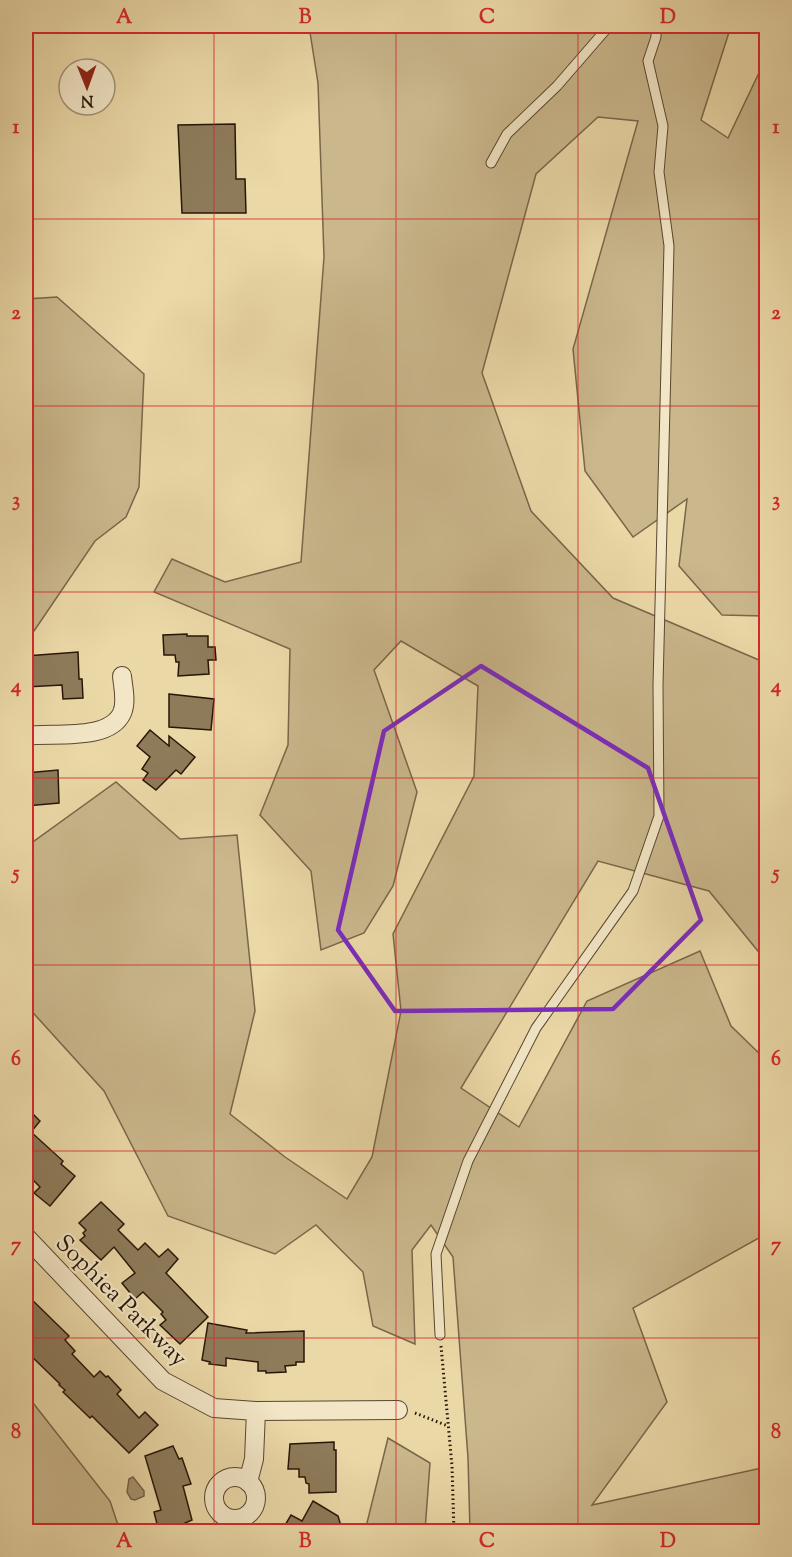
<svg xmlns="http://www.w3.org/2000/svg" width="792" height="1557" viewBox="0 0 792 1557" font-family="'Sorts Mill Goudy',serif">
<rect width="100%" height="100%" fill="#ebd8a7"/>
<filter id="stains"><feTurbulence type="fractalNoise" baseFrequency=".00333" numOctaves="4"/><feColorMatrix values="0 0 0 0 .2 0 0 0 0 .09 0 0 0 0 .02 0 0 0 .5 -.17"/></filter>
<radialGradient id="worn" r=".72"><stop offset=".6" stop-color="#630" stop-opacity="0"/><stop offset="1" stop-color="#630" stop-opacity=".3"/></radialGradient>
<g fill="#cab78c" stroke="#79664a" stroke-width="1.5">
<polygon points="309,26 731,26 701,120 728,138 766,58 766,616 722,615 679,566 687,499 633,537 585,471 573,349 638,121 598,117 536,174 482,373 531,511 613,598 766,663 766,961 709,891 598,861 461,1088 519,1127 587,1001 700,951 731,1026 766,1060 766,1234 633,1308 667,1402 592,1505 766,1467 766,1531 470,1531 468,1458 453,1257 431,1225 412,1250 415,1344 373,1326 363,1272 316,1225 275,1254 168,1216 104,1091 26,1005 26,847 116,782 180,839 237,835 255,1011 230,1114 285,1157 347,1199 372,1157 401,1011 393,934 474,776 478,686 401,641 374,670 417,792 393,886 364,933 321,950 311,871 260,815 288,745 290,649 154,592 172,559 225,582 301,562 324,257 318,83"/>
<polygon points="57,297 144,374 139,487 126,517 95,541 34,631 26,632 26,299"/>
<polygon points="26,1394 110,1501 120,1531 26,1531"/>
<polygon points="388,1438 430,1463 425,1531 365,1531"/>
</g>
<polygon fill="#a99671" stroke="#756347" stroke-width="1.5" points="133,1477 144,1491 144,1496 135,1500 131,1499 127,1492 129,1479"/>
<g fill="#8d7b5a" stroke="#281607" stroke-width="1.5">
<polygon points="235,124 236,179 245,179 246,213 182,213 178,125"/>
<polygon points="187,634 187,636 208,636 208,647 215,647 216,660 208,660 209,674 178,676 179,662 176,662 175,655 164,655 163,635"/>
<polygon points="78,652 79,679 82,679 83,698 63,699 62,685 26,687 26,656"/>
<polygon points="169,694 214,699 211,730 169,727"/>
<polygon points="150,730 169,746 169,736 195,757 181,774 176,770 156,790 143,780 148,773 142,769 150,757 137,746"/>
<polygon points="58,770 59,803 26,806 26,773"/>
<polygon points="26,1107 40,1121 31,1132 63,1161 61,1164 75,1176 50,1206 34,1193 40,1187 26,1173"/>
<polygon points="101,1202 124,1224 118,1230 138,1250 145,1243 159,1257 168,1249 178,1259 166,1273 208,1317 180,1344 160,1325 166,1320 161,1314 163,1312 143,1292 135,1299 122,1283 135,1273 114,1247 101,1260 80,1240 85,1236 83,1233 86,1230 79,1223"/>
<polygon points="26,1294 69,1336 65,1340 75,1351 72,1354 94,1377 100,1371 106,1377 108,1376 121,1390 117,1394 139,1418 145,1412 158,1425 129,1453 92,1416 90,1418 63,1392 65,1390 59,1385 60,1384 26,1351"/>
<polygon points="208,1323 247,1330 246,1333 304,1331 304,1362 296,1362 296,1365 285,1366 286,1372 266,1373 266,1371 258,1371 258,1362 226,1358 226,1366 209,1364 210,1362 202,1360"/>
<polygon points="334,1442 334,1450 336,1450 336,1492 309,1493 309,1484 306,1483 305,1477 299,1477 299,1469 288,1469 290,1444"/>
<polygon points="173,1446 179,1459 182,1458 191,1484 183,1486 192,1520 185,1523 187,1532 159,1532 154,1512 161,1510 145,1456"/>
<polygon points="313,1501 338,1516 341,1526 334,1526 331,1532 281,1532 291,1515 302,1521"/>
</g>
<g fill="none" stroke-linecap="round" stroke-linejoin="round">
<g stroke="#59462f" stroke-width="11">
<g id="lane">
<polyline points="491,163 507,134 557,86 609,26"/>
<polyline points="440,1335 436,1254 468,1161 536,1028 633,891 659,816 658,685 669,246 659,172 663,126 648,61 656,37 656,26"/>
</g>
</g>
<g stroke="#59462f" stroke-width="20">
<g id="street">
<path d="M 26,736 C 51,732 109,742 122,713 C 127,702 123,687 122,676"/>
<polyline points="26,1237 163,1381 214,1408 256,1411 398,1410"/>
<circle cx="235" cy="1498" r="21"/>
<polyline points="248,1482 254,1459 256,1411"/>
</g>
</g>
<g stroke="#281607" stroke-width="3" stroke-dasharray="1.5 3" stroke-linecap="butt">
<polyline points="441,1346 452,1466 454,1532"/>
<polyline points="415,1413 448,1426"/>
</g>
<use href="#lane" stroke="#f2e6c6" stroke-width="9"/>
<use href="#street" stroke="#f2e6c6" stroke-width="18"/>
</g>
<path fill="none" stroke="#7b2cbf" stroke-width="4.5" stroke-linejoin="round" d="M 481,666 L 648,768 L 701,920 L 613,1009 L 395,1011 L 338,930 L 384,731 Z"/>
<path fill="none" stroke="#d62828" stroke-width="1.5" stroke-opacity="0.55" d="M 214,26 L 214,1532M 396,26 L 396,1532M 578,26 L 578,1532M 26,219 L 766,219M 26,406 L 766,406M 26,592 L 766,592M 26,778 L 766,778M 26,965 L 766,965M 26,1151 L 766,1151M 26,1338 L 766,1338"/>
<g text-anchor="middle" stroke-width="4.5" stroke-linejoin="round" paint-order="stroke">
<g font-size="24" fill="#281607" stroke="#f2e6c6">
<text transform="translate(122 1300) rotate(45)" y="8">Sophiea Parkway</text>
</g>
</g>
<rect width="792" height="1557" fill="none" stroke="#ebd8a7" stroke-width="66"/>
<g transform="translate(87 87) rotate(179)"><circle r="28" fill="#f2e6c6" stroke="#a1937a" stroke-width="1.5"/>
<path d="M0-4.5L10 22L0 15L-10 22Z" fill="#8f2418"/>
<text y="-9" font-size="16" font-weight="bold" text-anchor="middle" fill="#281607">N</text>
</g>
<rect x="33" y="33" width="726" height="1491" fill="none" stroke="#d62828" stroke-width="2"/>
<g font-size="20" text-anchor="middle" font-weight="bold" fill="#d62828">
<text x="124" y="23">A</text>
<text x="305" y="23">B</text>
<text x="487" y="23">C</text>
<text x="668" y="23">D</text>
<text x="16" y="133">1</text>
<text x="776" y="133">1</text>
<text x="16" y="319">2</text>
<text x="776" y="319">2</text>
<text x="16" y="506">3</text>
<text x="776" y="506">3</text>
<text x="16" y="692">4</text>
<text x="776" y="692">4</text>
<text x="16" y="879">5</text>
<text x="776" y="879">5</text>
<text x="16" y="1065">6</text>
<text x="776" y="1065">6</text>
<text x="16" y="1251">7</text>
<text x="776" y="1251">7</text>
<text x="16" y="1438">8</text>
<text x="776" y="1438">8</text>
<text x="124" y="1547">A</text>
<text x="305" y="1547">B</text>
<text x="487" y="1547">C</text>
<text x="668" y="1547">D</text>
</g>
<rect width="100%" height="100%" filter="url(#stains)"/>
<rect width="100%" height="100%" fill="url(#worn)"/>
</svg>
